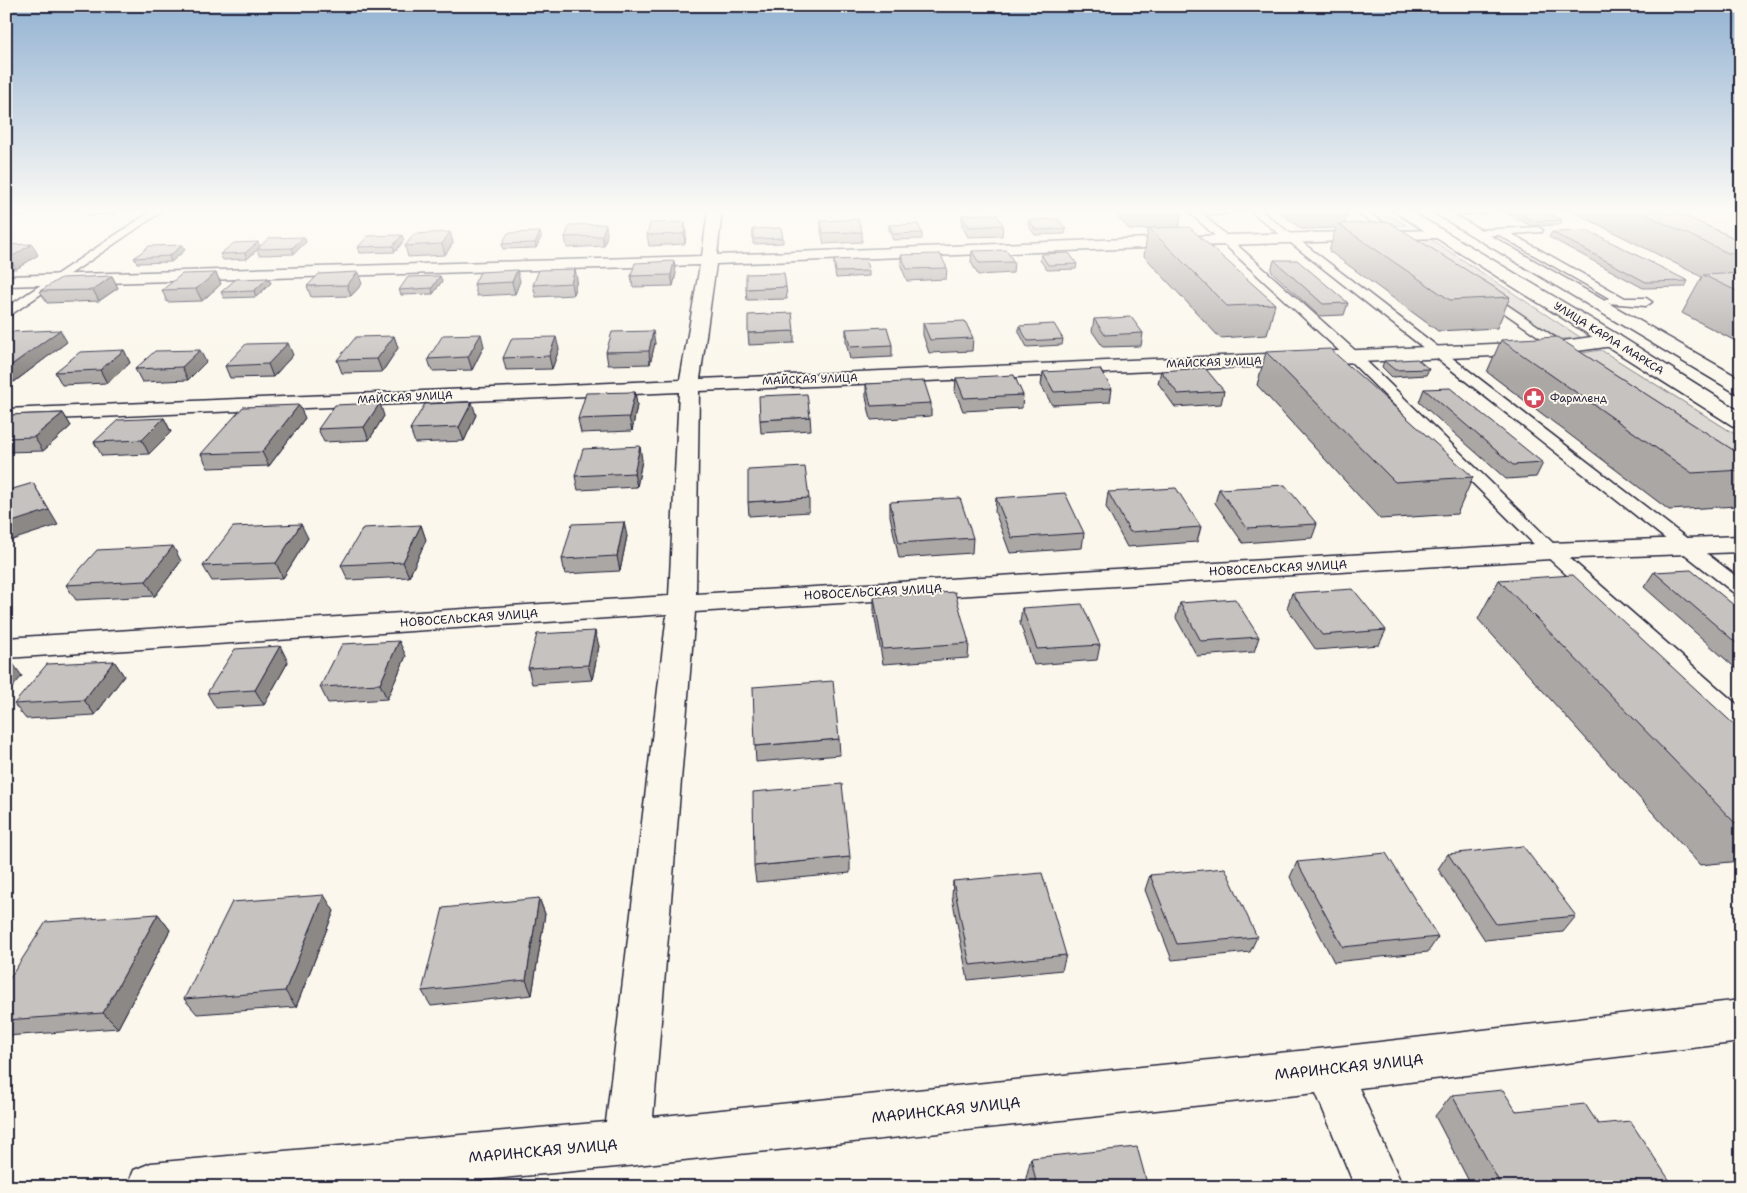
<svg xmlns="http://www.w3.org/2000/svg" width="1747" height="1193" viewBox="0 0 1747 1193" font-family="'Shantell Sans',sans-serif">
<rect width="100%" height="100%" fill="#fbf7ec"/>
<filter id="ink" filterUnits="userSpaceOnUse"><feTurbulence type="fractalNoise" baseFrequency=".02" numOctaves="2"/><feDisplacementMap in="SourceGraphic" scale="10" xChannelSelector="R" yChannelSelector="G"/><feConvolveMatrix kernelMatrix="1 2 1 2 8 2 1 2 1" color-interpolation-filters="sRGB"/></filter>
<g filter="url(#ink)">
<polygon fill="#ebe7df" points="1664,210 1741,210 1741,245"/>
<g fill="#dbd8d3" stroke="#7e7d87">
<polygon points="1363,210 1381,210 1406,225 1383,226 1378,219"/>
<polygon points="1426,236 1583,339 1560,339 1401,237"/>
<polygon points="1601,350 1741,438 1741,457 1582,353"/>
</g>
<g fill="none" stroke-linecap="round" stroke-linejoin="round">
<g stroke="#22223b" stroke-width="3">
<g id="lane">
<polygon points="153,210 164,210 6,318 6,308"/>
<polygon points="1187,210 1198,210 1358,353 1557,547 1741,708 1741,729 1733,727 1545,555 1348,359"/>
<polygon points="1249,210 1260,210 1741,580 1741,595 1734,593"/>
<polygon points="1353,210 1364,210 1402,235 1397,238 1393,237"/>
<polygon points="1436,210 1490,210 1485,213 1439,215 1434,212"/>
<polygon points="1538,227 1543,230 1542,232 1512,234 1625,298 1646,298 1652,302 1646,306 1606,303 1604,301 1609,298 1499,235 1476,236 1471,233 1476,230"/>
<polygon points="1484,291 1488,292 1575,351 1574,354 1564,354 1480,296 1478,294"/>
</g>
</g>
<g stroke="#22223b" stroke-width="3">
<polygon id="street" points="708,210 722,210 717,255 1226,235 1439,230 1444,231 1446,234 1444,237 1439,238 1226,245 716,264 700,379 1563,341 1613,334 1620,336 1622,340 1620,344 1613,346 1563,353 699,391 696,594 1551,543 1741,536 1741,552 1551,559 695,612 653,1117 1328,1048 1741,1000 1741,1042 1359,1088 1403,1187 1355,1187 1316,1093 627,1166 410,1187 127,1187 134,1170 151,1163 606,1122 667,614 6,658 6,638 669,596 679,392 6,421 6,409 680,380 700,265 6,286 6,276 702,256"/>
</g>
<g stroke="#22223b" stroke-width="3">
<g id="secondary">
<polygon points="1392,210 1409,210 1620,336 1741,412 1741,427 1733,426"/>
<polygon points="1429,210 1446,210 1741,379 1741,394 1734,392"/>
</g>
</g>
<use href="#lane" fill="#fbf7ec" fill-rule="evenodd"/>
<use href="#street" fill="#fbf7ec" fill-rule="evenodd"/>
<use href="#secondary" fill="#fbf7ec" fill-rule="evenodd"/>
</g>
<g fill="#aaa7a5" stroke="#22223b">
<polygon points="6,210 36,210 24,216 6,217"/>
<polygon points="84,210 122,210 116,214 87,215"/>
<polygon points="1111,210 1182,210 1179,227 1275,304 1267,335 1220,338 1144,256 1148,229 1130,230"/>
<polygon points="1203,210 1229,210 1228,215 1209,216"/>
<polygon points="1276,210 1349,210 1344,224 1510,297 1497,328 1438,331 1329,251 1336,228 1302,229"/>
<polygon points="1501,210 1542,210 1562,220 1560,225 1531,226"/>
<polygon points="1570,210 1671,210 1741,241 1741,344 1682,313 1702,277"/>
<polygon points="1710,210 1741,210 1741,217"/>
<polygon points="962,215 1003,225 1002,236 968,237 962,226"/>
<polygon points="1029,220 1066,229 1065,234 1035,235 1028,225"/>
<polygon points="821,221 862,232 862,242 824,244 821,231"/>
<polygon points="889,225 922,233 922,239 893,240 889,230"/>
<polygon points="753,229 783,238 783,243 753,244"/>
<polygon points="450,232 453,243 445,255 408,257 405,246"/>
<polygon points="540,232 541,237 536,248 503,249 502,244"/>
<polygon points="686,232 685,244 649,246 647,235"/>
<polygon points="1552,232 1688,281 1685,287 1643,288 1549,237"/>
<polygon points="607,234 604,246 567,248 565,237"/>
<polygon points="304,237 306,242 294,254 259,255 257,250 247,259 223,260 220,254 260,247"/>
<polygon points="404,240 395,252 360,253 358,247"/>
<polygon points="6,245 38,255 16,269 6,269"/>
<polygon points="185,250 171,262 137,263 134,258"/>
<polygon points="972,251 1014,262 1013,273 978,275 971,262"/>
<polygon points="1041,254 1077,264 1076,269 1047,270 1040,260"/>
<polygon points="901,255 947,268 946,279 907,281 901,266"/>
<polygon points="834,260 869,271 869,276 836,278 834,266"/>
<polygon points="1274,260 1348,303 1344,315 1319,316 1271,271"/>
<polygon points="575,269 577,280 573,295 536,297 533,285"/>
<polygon points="216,273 221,284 202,301 167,302 162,290"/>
<polygon points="676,273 673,286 633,287 631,276"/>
<polygon points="112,276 118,288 99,301 47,303 40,291"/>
<polygon points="268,278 271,283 256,297 224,298 221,292"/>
<polygon points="442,281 433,294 401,295 399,290"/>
<polygon points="520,281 515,294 477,296 474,284"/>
<polygon points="362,284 351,296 311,297 307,286"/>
<polygon points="786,287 787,299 747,300 746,289"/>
<polygon points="1094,319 1143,333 1141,346 1103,347 1092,331"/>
<polygon points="923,323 973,338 972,351 929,353 923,335"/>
<polygon points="1019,326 1063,339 1062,345 1027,347 1019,332"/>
<polygon points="846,329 892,345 892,357 850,359 846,342"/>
<polygon points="794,331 794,343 749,345 748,333"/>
<polygon points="6,333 67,342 14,382 6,382"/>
<polygon points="394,336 398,348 382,372 342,373 337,360"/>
<polygon points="1501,340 1741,455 1741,501 1737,506 1669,510 1487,372"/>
<polygon points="655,343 650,364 608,365 606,352"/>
<polygon points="484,346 472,370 432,371 428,359"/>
<polygon points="559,349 552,369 506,370 503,358"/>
<polygon points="124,350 130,363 107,383 62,385 55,372"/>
<polygon points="1266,352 1473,477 1457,514 1380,519 1257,385"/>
<polygon points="293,355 273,377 230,378 225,366"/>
<polygon points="1384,361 1429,369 1426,375 1392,377 1382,367"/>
<polygon points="206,362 188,380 142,382 135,369"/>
<polygon points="1161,371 1224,391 1221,404 1175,407 1158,383"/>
<polygon points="1043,372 1112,389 1110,402 1052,405 1041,385"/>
<polygon points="956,378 1023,395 1022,408 963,411 955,391"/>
<polygon points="866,384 931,403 931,416 871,420 866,397"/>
<polygon points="1424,389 1543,463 1536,477 1506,479 1419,402"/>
<polygon points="635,392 637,405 632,431 581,433 578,419"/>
<polygon points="63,413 71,426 43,451 6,452 6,415"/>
<polygon points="476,415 464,441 415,443 410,429"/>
<polygon points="384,416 369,440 324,442 318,429"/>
<polygon points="810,417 811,430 761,433 760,420"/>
<polygon points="164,418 171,432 149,454 102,456 94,442"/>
<polygon points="305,418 269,466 208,468 201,454"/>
<polygon points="642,460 637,487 578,490 575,476"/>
<polygon points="1219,489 1317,524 1312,538 1243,543 1215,503"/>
<polygon points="1108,492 1201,527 1197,542 1127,547 1106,507"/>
<polygon points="809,498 809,512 749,516 748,502"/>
<polygon points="996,498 1084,533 1082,548 1010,553 995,512"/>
<polygon points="890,502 973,538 972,553 899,558 890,516"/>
<polygon points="421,525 426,540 409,577 348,580 341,565"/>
<polygon points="627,536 620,571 565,574 562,559"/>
<polygon points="308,538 283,578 212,581 203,566"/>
<polygon points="181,561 155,596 76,600 66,585"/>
<polygon points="1654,572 1741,611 1741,673 1644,587"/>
<polygon points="1499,580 1741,731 1741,861 1700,865 1478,619"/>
<polygon points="1292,593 1386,630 1379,645 1316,650 1287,608"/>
<polygon points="874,597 969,643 968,658 883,664 874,613"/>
<polygon points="1180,603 1259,637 1254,652 1197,656 1176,618"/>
<polygon points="1022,608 1100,645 1097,660 1034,665 1020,623"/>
<polygon points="280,646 288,662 264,705 216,708 207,693"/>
<polygon points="599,646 592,680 532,684 528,668"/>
<polygon points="406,656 387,699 328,703 320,687"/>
<polygon points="114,661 124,676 95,715 26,719 14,704"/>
<polygon points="839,739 840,755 756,762 755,746"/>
<polygon points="1448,854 1576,916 1563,932 1485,940 1438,869"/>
<polygon points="850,857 850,873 756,882 754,866"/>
<polygon points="1297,862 1438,937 1428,952 1334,962 1290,877"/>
<polygon points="1150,875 1257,937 1250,952 1172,960 1145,890"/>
<polygon points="953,881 1066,955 1062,970 968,980 952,897"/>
<polygon points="539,898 545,914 532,995 431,1006 422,991"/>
<polygon points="334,911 296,1007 197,1014 184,999"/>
<polygon points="158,914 170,930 118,1028 6,1036 6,984"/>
<polygon points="1452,1095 1516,1111 1598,1124 1674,1187 1472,1187 1435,1116"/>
<polygon points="1031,1158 1148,1187 1028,1187 1026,1178"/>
</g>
<g fill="#8b8886" stroke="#22223b">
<polygon points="21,210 36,210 24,216"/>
<polygon points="114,210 122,210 116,214"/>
<polygon points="685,222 686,232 685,244 684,234"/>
<polygon points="606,224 607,234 604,246 602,236"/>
<polygon points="450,232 453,243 445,255 442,244"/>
<polygon points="540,232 541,237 536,248 535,243"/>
<polygon points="402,235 404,240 395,252 393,246"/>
<polygon points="304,237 306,242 294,254 292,248"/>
<polygon points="258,242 260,247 247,259 245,253"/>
<polygon points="32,244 38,255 16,269 10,258"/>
<polygon points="183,245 185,250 171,262 169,256"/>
<polygon points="674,261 676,273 673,286 671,275"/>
<polygon points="575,269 577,280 573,295 571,283"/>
<polygon points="517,270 520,281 515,294 512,282"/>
<polygon points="358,272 362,284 351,296 347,285"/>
<polygon points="216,273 221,284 202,301 196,289"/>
<polygon points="112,276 118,288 99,301 93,290"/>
<polygon points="440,276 442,281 433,294 432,288"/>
<polygon points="268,278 271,283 256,297 254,291"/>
<polygon points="60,330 67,342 14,382 6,369"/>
<polygon points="653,331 655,343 650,364 649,351"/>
<polygon points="481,334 484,346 472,370 468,357"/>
<polygon points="394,336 398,348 382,372 377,359"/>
<polygon points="556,337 559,349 552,369 549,356"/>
<polygon points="288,343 293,355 273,377 268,364"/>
<polygon points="124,350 130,363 107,383 100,370"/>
<polygon points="200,350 206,362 188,380 182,367"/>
<polygon points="635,392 637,405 632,431 629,417"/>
<polygon points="472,402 476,415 464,441 459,427"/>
<polygon points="380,403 384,416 369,440 364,427"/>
<polygon points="299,405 305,418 269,466 262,452"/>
<polygon points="63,413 71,426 43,451 34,437"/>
<polygon points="164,418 171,432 149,454 142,440"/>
<polygon points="640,446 642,460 637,487 634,473"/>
<polygon points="33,483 58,525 6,542 6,524"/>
<polygon points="624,522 627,536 620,571 617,556"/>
<polygon points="301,524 308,538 283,578 276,563"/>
<polygon points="421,525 426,540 409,577 403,562"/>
<polygon points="173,546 181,561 155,596 146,581"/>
<polygon points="595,631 599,646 592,680 588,665"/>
<polygon points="399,641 406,656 387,699 380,684"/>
<polygon points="280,646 288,662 264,705 255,690"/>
<polygon points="11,661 22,676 6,695 6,666"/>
<polygon points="114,661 124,676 95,715 84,700"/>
<polygon points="324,895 334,911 296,1007 285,991"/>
<polygon points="539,898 545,914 532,995 526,980"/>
<polygon points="158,914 170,930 118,1028 103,1013"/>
</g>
<g fill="#c6c2c0" stroke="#22223b">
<polygon points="1513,210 1542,210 1562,220 1533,221"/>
<polygon points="1636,210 1671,210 1741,241 1741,252 1728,253"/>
<polygon points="996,214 1003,225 969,227 962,215"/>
<polygon points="858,219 862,232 823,233 821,221"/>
<polygon points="1058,219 1066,229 1036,230 1029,220"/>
<polygon points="685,222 684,234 647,235 650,223"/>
<polygon points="1389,222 1510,297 1450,300 1338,224"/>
<polygon points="606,224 602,236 565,237 570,225"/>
<polygon points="918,224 922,233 893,234 889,225"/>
<polygon points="1189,227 1275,304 1227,306 1149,228"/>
<polygon points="781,228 783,238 753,239 753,229"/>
<polygon points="1589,231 1688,281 1646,282 1552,232"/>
<polygon points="450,232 442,244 405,246 414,234"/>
<polygon points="540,232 535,243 502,244 508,233"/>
<polygon points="402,235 393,246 358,247 368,236"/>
<polygon points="304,237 292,248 257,249 269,238"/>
<polygon points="258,242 245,253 220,254 234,243"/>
<polygon points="32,244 10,258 6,258 6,245"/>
<polygon points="183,245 169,256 134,258 149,246"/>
<polygon points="1006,250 1014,262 979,263 972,251"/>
<polygon points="1069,253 1077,264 1048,265 1041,254"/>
<polygon points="940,254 947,268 907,269 901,255"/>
<polygon points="865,259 869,271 836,272 834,260"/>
<polygon points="1274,260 1297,260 1348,303 1323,304"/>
<polygon points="674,261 671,275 631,276 635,263"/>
<polygon points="575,269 571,283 533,285 539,270"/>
<polygon points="517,270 512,282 474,284 480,272"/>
<polygon points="358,272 347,285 307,286 319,274"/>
<polygon points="216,273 196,289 162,290 182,274"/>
<polygon points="784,273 786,287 746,289 746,274"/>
<polygon points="1741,273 1741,293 1703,275"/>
<polygon points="112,276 93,290 40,291 61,278"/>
<polygon points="440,276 432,288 399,290 408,277"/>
<polygon points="268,278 254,291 221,292 236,279"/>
<polygon points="792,313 794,331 748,333 748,315"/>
<polygon points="1131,317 1143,333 1105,335 1094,319"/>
<polygon points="965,321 973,338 930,340 923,323"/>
<polygon points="1054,324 1063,339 1028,341 1019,326"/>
<polygon points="887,327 892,345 850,347 846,329"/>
<polygon points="60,330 6,369 6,333 9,332"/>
<polygon points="653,331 649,351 606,352 612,332"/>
<polygon points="481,334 468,357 428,359 443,335"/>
<polygon points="394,336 377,359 337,360 356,337"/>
<polygon points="556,337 549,356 503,358 512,338"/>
<polygon points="1557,337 1741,455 1741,470 1692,473 1501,340"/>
<polygon points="288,343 268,364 225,366 246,344"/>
<polygon points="1330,349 1473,477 1395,482 1266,352"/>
<polygon points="124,350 100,370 55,372 80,352"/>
<polygon points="200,350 182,367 135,369 155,351"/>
<polygon points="1417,359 1429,369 1395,370 1384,361"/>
<polygon points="1205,368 1224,391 1178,394 1161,371"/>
<polygon points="1100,369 1112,389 1054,392 1043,372"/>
<polygon points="1014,375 1023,395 964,398 956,378"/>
<polygon points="924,381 931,403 871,406 866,384"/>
<polygon points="1450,388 1543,463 1513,465 1424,389"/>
<polygon points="635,392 629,417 578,419 586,393"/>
<polygon points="807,394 810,417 760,420 759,396"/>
<polygon points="472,402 459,427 410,429 425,404"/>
<polygon points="380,403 364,427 318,429 335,405"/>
<polygon points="299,405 262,452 201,454 243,407"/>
<polygon points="63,413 34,437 6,438 6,415"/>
<polygon points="164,418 142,440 94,442 118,420"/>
<polygon points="640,446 634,473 575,476 583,449"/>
<polygon points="805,467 809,498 748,502 748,470"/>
<polygon points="33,483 49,510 6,524 6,491"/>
<polygon points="1285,485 1317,524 1247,528 1219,489"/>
<polygon points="1176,488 1201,527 1130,532 1108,492"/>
<polygon points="1065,493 1084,533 1012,538 996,498"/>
<polygon points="960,498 973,538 899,543 890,502"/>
<polygon points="624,522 617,556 562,559 572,524"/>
<polygon points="301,524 276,563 203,566 233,527"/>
<polygon points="421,525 403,562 341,565 363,528"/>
<polygon points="173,546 146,581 66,585 97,550"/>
<polygon points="1691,570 1741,611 1741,647 1654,572"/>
<polygon points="1573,575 1741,731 1741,823 1736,824 1499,580"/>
<polygon points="1353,589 1386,630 1322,635 1292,593"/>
<polygon points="955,592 969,643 883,649 874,597"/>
<polygon points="1235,599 1259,637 1201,641 1180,603"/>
<polygon points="1082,604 1100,645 1037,649 1022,608"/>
<polygon points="595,631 588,665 528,668 537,634"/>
<polygon points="399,641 380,684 320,687 342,644"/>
<polygon points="280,646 255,690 207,693 235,649"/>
<polygon points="6,661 11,661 6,666"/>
<polygon points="114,661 84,700 14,704 47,664"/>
<polygon points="833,681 839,739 755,746 753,687"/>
<polygon points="842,784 850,857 754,866 753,792"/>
<polygon points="1523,846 1576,916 1496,924 1448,854"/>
<polygon points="1386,853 1438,937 1343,947 1297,862"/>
<polygon points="1225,868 1257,937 1177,944 1150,875"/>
<polygon points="1042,873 1066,955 970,965 953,881"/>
<polygon points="324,895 285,991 184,999 232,902"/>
<polygon points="539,898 526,980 422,991 443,908"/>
<polygon points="158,914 103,1013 6,1020 6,984 46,922"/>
<polygon points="1503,1090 1516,1111 1585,1104 1598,1124 1630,1121 1674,1187 1502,1187 1452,1095"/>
<polygon points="1137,1147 1148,1187 1037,1187 1031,1158"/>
</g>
</g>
<linearGradient id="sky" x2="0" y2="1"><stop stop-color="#92b2d2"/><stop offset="0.56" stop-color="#fdfbf6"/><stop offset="1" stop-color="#fdfbf6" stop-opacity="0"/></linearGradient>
<rect width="1747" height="377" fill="url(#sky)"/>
<defs>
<g id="pharmacy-disc" transform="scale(1.125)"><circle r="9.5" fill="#d1495b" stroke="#fbf7ec"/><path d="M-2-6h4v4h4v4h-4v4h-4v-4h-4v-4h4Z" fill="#fff"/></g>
</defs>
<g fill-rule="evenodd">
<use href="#pharmacy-disc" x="1534" y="398"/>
</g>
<g text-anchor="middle" stroke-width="4" stroke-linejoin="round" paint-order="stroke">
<g font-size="11" fill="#22223b" stroke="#fbf7ec">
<text transform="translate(1609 338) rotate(32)" y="4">УЛИЦА КАРЛА МАРКСА</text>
<text transform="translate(1214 362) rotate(-2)" y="4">МАЙСКАЯ УЛИЦА</text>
<text transform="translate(810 379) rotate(-2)" y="4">МАЙСКАЯ УЛИЦА</text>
<text transform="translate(405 397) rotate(-3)" y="4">МАЙСКАЯ УЛИЦА</text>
</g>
<g font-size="11" fill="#22223b" stroke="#fbf7ec" text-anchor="start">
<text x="1550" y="402">Фармленд</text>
</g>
<g font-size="12" fill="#22223b" stroke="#fbf7ec">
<text transform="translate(1278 568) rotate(-3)" y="4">НОВОСЕЛЬСКАЯ УЛИЦА</text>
<text transform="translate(873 592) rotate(-3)" y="4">НОВОСЕЛЬСКАЯ УЛИЦА</text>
<text transform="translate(469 618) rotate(-4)" y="4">НОВОСЕЛЬСКАЯ УЛИЦА</text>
</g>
<g font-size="15" fill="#22223b" stroke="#fbf7ec">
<text transform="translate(1349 1067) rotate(-6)" y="5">МАРИНСКАЯ УЛИЦА</text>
<text transform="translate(946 1110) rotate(-6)" y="5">МАРИНСКАЯ УЛИЦА</text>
<text transform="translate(543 1151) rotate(-5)" y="5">МАРИНСКАЯ УЛИЦА</text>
</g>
</g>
<rect width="1747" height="1193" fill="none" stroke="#fbf7ec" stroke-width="25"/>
<rect x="12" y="12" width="1722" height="1168" fill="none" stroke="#22223b" stroke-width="2" filter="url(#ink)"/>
</svg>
